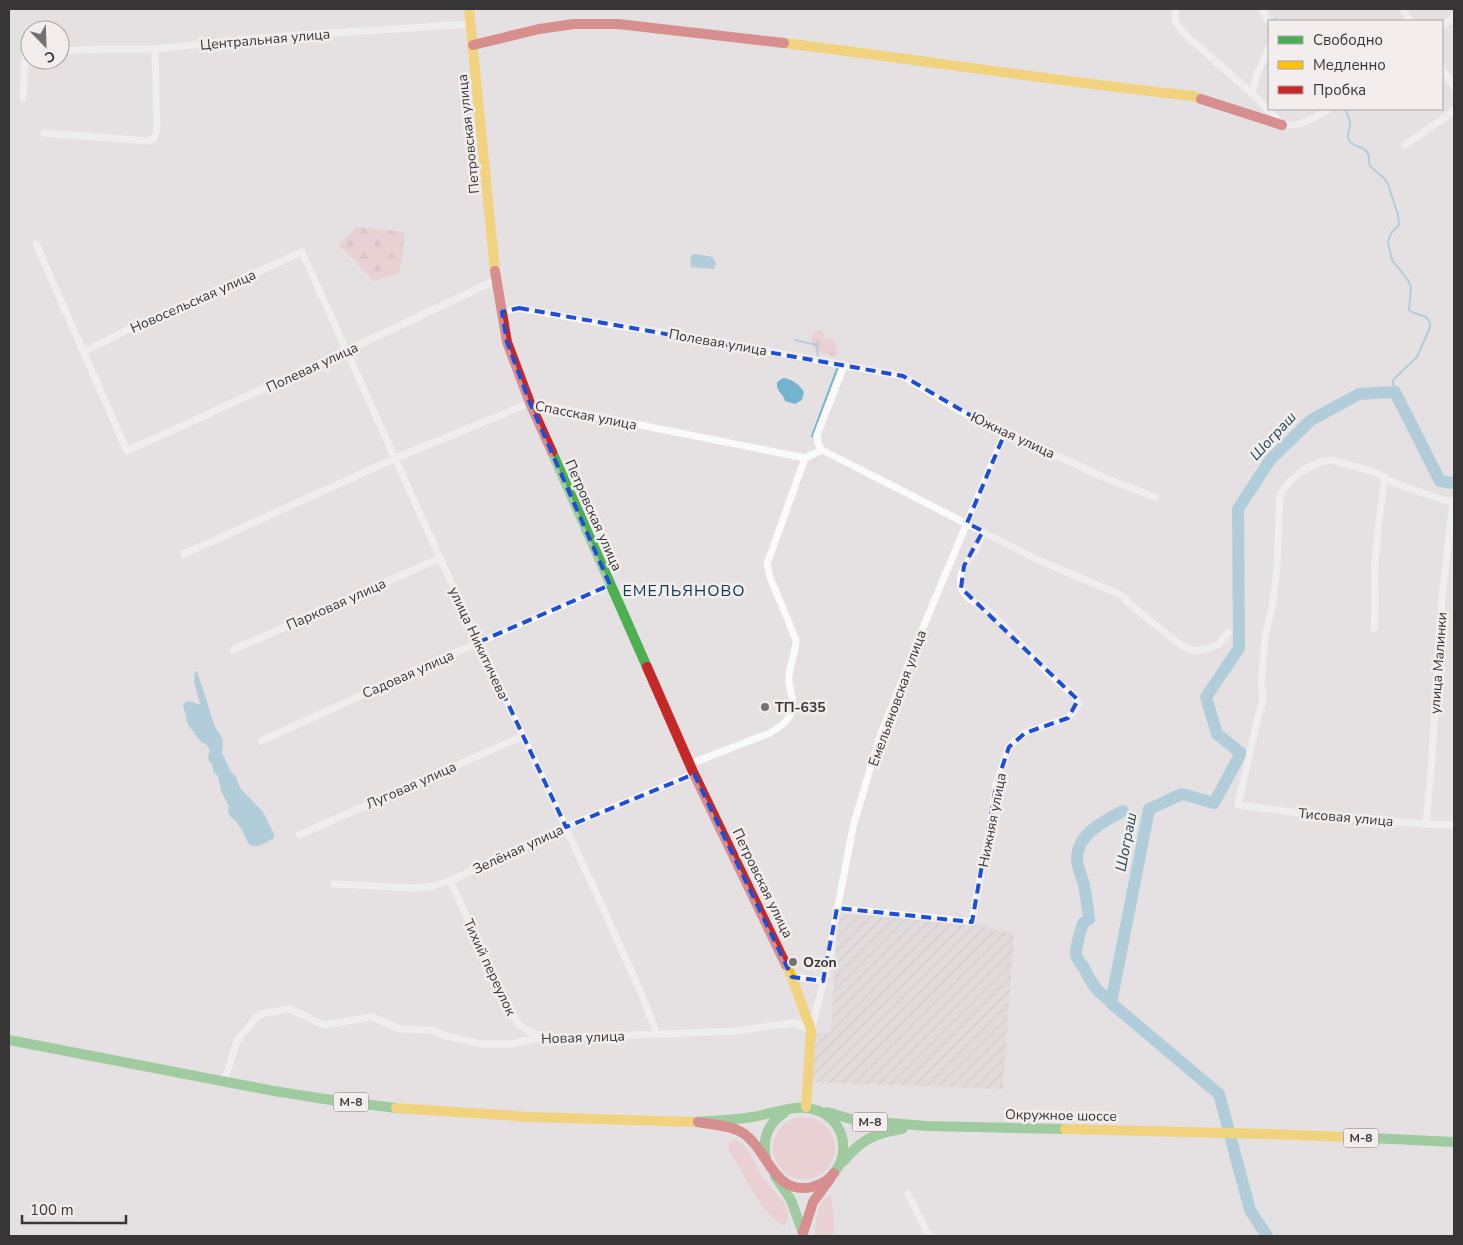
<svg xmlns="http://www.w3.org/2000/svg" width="1463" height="1245" viewBox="0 0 1463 1245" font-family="'Nunito Sans',sans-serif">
<defs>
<pattern id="industrial-furrows" width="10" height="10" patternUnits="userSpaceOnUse" patternTransform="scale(1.25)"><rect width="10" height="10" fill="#dad1d2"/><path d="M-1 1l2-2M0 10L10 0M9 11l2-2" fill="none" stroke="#bcb4b5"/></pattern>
<pattern id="forest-firs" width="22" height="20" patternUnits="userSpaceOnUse" patternTransform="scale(1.25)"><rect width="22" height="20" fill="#edbcc2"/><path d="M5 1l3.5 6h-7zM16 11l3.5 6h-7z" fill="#cca2a7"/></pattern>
</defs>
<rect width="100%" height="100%" fill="#e5e1e2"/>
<polygon fill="url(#industrial-furrows)" points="838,913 979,925 1014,934 1003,1089 813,1082 814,1033 831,1033"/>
<g fill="#edbcc2">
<circle cx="804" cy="1148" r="31"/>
<path d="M 733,1139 L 740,1142 L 748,1150 L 763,1178 L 783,1201 L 788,1212 L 788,1218 L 785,1226 C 758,1214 745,1172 727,1148 Z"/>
<path d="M 831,1195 L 834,1218 L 833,1236 L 815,1236 C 816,1223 816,1200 831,1195 Z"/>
</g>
<g fill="url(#forest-firs)">
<polygon points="357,227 404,232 403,255 399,273 374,281 339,245"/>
<path d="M 818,330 L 823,330 L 824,338 L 832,338 C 836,343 838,350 836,357 L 815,351 L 811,339 L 814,332 Z"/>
</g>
<g fill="#74b4d0">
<polygon points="696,254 713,257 716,264 714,269 691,267 690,259 692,255"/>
<path d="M 783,378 C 792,379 799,384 804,392 L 802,400 L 795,404 L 785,401 C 783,392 776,393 777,382 Z"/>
<path d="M 197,671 L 215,727 L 220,734 L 223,741 L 222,753 L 224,757 L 231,772 L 236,777 L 240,788 L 263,812 L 274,834 L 274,838 C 266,842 257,850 249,844 C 245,838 242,829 237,823 C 232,816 226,817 229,806 L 221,791 L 218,776 L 214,773 L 212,764 L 209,761 L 208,756 L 210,751 L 206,744 L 202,743 L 188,725 L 183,705 C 188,697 194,704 200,704 L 194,682 L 195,672 Z"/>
</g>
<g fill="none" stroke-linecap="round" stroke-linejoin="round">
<g stroke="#74b4d0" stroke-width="2">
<polyline points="1275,19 1277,21"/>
<path d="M 1345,109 C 1347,114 1350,119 1350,125 C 1350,130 1346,135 1349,140 C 1353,148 1365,145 1368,154 C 1370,158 1368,162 1370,166 L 1384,178 L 1388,184 L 1398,215 L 1399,225 L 1391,233 L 1388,242 L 1392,260 L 1408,280 L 1411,287 L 1409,310 L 1412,312 L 1426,317 L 1430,323 L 1430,327 L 1417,357 L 1394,379 L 1393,382 L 1395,392"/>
<polyline points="795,340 817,345 818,358"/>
<polyline points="812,436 837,369"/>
</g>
<g stroke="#74b4d0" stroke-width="12">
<path d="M 1111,1001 C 1097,992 1091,983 1084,968 C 1081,963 1077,960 1076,954 C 1076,944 1080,933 1083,923 L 1089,919 C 1088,908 1086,896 1084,885 C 1082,877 1077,867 1077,859 C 1077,834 1104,821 1123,811"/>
<polyline points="1267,1236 1250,1210 1219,1094 1111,1003 1149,809 1182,794 1214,803 1241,753 1217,734 1206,697 1239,648 1238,509 1270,460 1311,420 1359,394 1395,392 1440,481 1454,483"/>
</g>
<g stroke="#fbfafb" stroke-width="7">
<path d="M 1177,9 L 1175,14 L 1176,23 L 1190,39 L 1252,93 L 1282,125 C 1302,126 1312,120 1329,109"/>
<polyline points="1262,9 1269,23"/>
<polyline points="1403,9 1410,21"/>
<polyline points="1442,26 1454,17"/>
<polyline points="60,51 104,49 155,49 255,38 471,24"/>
<polyline points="1442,68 1454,87"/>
<polyline points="1252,93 1257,74 1269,48"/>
<polyline points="23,98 25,53 30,53"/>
<polyline points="44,133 148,141 153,139 157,131 155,49"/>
<polyline points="1405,145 1454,111"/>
<polyline points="36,244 127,451 346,351 496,280"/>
<polyline points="502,312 519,308 607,324 687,336 903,376 955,408 1004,435 1033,445 1108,479 1155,497"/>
<polyline points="84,352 123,332 302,252 440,558 598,897 642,995 657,1034"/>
<polyline points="822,450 818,443 817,435 844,366"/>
<polyline points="1454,501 1444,500 1394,483 1375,472 1331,460 1320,462 1305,469 1289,482 1280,495 1277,567 1273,603 1265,637 1263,663 1261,683 1263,699 1257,721 1238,805 1315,815 1426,824 1454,825"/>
<polyline points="184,554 396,458 530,403 805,458 822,450 1038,560 1121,595 1133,607 1182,646 1194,651 1207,649 1219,644 1228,633"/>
<path d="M 1374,628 C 1376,606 1374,585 1375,562 C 1377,534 1381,505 1385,477"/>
<polyline points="233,650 440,558"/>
<polyline points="261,741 479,642 610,585"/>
<path d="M 690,764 L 770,733 C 784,725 796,715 792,697 C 791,690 788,684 789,678 C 789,665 796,653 796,640 L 770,577 L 767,564 L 805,458"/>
<polyline points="1426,824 1432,759 1442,598 1453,501"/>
<polyline points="299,835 523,736"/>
<path d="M 450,881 L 516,1021 C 524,1030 531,1033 543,1036"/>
<polyline points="334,884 414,888 432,886 450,881 566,827 694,774"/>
<path d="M 837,908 L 972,922 L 989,832 L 996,785 L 1009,747 L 1025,733 L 1068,718 L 1078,705 C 1078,696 1068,691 1062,685 C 1037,663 1016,637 992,614 C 983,606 964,599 961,587 C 958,572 967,564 974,552 C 978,546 981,539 983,531"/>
<polyline points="792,977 823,981"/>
<polyline points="224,1082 237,1041 249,1026 260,1014 290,1009 324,1025 371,1017 401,1029 433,1030 446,1036 482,1044 512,1044 545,1036 568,1038 734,1031 795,1023 811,1030 830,957 833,932 853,827 878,742 919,637 1004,435"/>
<polyline points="908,1194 929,1236"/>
</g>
<g stroke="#4caf50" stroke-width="10">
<polyline points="552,452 647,667"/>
<polyline points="9,1040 274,1091 324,1099 396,1108"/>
<polyline points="827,1112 854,1120 927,1126 1065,1129"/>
<path d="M 694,1122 C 713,1121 733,1120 752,1117 C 778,1113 807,1098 830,1118 C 836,1123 840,1129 842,1137 C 845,1150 843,1162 834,1173"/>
<polyline points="1371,1138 1454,1142"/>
<path d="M 766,1158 C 762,1139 767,1124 784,1113"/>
<path d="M 843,1162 C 860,1140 875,1133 902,1129"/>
<polyline points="775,1176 791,1200 803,1233"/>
</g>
<g stroke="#ffc107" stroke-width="10">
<polyline points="469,9 495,271"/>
<path d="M 784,43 C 920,60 1056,81 1193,96 L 1201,99"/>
<polyline points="786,965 792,977 811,1030 806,1107"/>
<polyline points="396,1108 531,1117 694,1122"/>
<polyline points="1065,1129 1267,1134 1371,1138"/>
</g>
<g stroke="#c62828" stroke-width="10">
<polyline points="473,45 539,29 574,24 618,24 784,43"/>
<polyline points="1201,99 1282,125"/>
<polyline points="495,271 507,342 530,403 552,452"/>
<polyline points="647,667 694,774 786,965"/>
<path d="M 698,1122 C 713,1125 730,1125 743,1133 C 768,1149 773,1196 812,1187 C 820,1185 829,1180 834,1173"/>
<polyline points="803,1233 813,1202 830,1179"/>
</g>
</g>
<path d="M0 0H1463V1245H0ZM 519,308 L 903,376 L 1004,435 L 967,523 L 983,531 L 964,566 L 961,588 L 1078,700 L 1068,718 L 1025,733 L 1009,747 L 996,785 L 972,922 L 837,908 L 823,981 L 792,977 L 694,774 L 566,827 L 479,642 L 610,585 L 530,403 L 507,342 L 502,312 Z" fill="#e5e1e2" fill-opacity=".55" fill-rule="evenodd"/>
<path fill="none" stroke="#1d4ed8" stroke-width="4" stroke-dasharray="10 6" stroke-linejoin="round" d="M 519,308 L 903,376 L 1004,435 L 967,523 L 983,531 L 964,566 L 961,588 L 1078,700 L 1068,718 L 1025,733 L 1009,747 L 996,785 L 972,922 L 837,908 L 823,981 L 792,977 L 694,774 L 566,827 L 479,642 L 610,585 L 530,403 L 507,342 L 502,312 Z"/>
<g fill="#747172" stroke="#f3edee" stroke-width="2">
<circle cx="765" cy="707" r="5"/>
<circle cx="793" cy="962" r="5"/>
</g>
<g text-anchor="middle" stroke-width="5" stroke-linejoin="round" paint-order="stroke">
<g fill="#f3edee" stroke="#6f6c6c" stroke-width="1">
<rect x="333.5" y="1092.5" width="35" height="19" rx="4"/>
<rect x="852.5" y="1112.5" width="35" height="19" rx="4"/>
<rect x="1343.5" y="1128.5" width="35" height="19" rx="4"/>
</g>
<g font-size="12" font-weight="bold" fill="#373535">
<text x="351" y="1106">М-8</text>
<text x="870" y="1126">М-8</text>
<text x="1361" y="1142">М-8</text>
</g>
<g font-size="14" fill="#373535" stroke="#f3edee">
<text transform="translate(265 39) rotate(-5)" y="5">Центральная улица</text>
<text transform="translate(468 134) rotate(-96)" y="5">Петровская улица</text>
<text transform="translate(193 301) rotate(-24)" y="5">Новосельская улица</text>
<text transform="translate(718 342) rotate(10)" y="5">Полевая улица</text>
<text transform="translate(312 367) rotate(-25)" y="5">Полевая улица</text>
<text transform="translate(586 415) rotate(11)" y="5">Спасская улица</text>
<text transform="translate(1013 435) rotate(25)" y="5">Южная улица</text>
<text transform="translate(594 515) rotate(66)" y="5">Петровская улица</text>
<text transform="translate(336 604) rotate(-24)" y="5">Парковая улица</text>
<text transform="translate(479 643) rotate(65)" y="5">улица Никитичева</text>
<text transform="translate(1438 663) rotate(-86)" y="5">улица Малинки</text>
<text transform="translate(408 674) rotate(-24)" y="5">Садовая улица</text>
<text transform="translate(897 698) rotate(-70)" y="5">Емельяновская улица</text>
<text transform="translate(411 785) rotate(-24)" y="5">Луговая улица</text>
<text transform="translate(1346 817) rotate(5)" y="5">Тисовая улица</text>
<text transform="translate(992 820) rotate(-79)" y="5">Нижняя улица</text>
<text transform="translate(518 849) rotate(-25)" y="5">Зелёная улица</text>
<text transform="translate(763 883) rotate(64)" y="5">Петровская улица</text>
<text transform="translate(490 967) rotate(65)" y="5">Тихий переулок</text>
<text transform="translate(583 1037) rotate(-2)" y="5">Новая улица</text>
<text transform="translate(1061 1115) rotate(1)" y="5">Окружное шоссе</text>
</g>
<g font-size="14" font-weight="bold" fill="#373535" stroke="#f3edee" text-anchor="start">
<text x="775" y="712">ТП-635</text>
<text x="803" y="967">Ozon</text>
</g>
<g font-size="15" font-style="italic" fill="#224a5b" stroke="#f3edee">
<text transform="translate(1273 436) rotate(-47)" y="5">Шограш</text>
<text transform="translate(1126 842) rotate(-79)" y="5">Шограш</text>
</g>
<g font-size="16" letter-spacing="1" fill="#093c4f" stroke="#f3edee">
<text x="684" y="596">ЕМЕЛЬЯНОВО</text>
</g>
</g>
<rect width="1463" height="1245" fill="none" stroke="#373535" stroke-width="20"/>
<rect x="1268" y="20" width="175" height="90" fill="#f3edee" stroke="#a8a3a4"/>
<rect x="1278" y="36" width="25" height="8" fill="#4caf50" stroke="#a8a3a4"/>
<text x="1313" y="45" font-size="15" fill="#373535">Свободно</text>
<rect x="1278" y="61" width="25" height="8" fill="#ffc107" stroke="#a8a3a4"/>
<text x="1313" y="70" font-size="15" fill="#373535">Медленно</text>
<rect x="1278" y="86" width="25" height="8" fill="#c62828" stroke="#a8a3a4"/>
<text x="1313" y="95" font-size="15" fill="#373535">Пробка</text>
<g transform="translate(45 45) rotate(157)"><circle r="24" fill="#f3edee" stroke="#a8a3a4"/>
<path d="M0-4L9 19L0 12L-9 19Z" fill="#747172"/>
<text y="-8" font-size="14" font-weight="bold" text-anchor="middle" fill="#373535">С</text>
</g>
<path d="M22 1215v8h104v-8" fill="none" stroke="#373535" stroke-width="2.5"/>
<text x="30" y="1215" font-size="15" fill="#373535" stroke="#f3edee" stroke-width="4" paint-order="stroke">100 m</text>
</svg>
